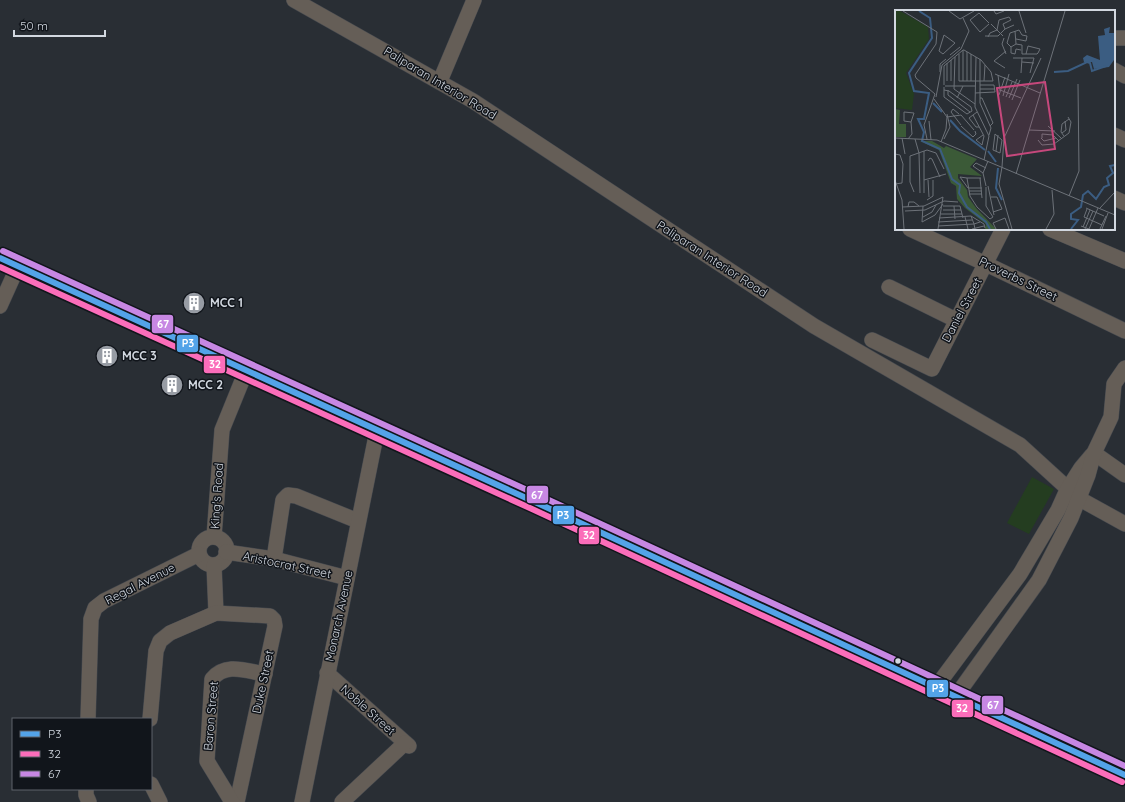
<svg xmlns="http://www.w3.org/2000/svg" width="1125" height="802" viewBox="0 0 1125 802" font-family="Quicksand,sans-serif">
<rect width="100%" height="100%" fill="#292e34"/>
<polygon fill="#243d20" points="1032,477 1054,489 1029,534 1007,523"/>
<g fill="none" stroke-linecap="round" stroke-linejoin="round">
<g stroke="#45494f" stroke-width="16">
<g id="minor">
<polyline points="294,0 473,101 814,326 1020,445 1078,498 1125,524"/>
<polyline points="1114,38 1125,38"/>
<polyline points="1114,70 1125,76"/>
<polyline points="440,81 474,0"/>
<polyline points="1114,135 1125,140"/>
<polyline points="1114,198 1125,203"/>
<polyline points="910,229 986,264 1125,331"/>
<polyline points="1050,229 1125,261"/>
<polyline points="889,287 956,320"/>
<polyline points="0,306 18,266"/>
<polyline points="872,340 932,369 1003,229"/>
<polyline points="1094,453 1125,475"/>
<polyline points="214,537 222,430 246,371"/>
<circle cx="213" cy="551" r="14"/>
<polyline points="226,552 274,559 347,578"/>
<polyline points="274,559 283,500 288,495 296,496 358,521"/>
<polyline points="214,565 216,613"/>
<polyline points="327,673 409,746"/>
<polyline points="936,687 1020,574 1058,510 1067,490 1081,468 1092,455"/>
<polyline points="956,696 1039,580 1071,518 1088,475 1094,453 1111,417 1114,384 1125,368"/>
<polyline points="88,719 91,619 95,608 104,601 199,554"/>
<polyline points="150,719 156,651 160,641 170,633 216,613 270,616 274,620 275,626 237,802"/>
<polyline points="151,784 160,802"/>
<polyline points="86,789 86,795 89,802"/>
<path d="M 232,802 L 207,761 L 212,679 C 226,662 246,671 265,674"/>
<polyline points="302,802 377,431"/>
<polyline points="342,802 405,743"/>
</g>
</g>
<g stroke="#45494f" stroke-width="20">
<polyline id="major" points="0,258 535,502 1125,775"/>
</g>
<use href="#minor" stroke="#655e57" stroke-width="15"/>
<use href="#major" stroke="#695e50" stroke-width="19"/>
<g stroke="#11151b" stroke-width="9">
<polyline id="bus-1" points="0,258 535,502 1125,775"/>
</g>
<g stroke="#11151b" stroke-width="9">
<polyline id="bus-2" points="0,267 532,509 1122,782"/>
</g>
<g stroke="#11151b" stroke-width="9">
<polyline id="bus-3" points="3,251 538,495 1125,766"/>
</g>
<use href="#bus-1" stroke="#53a3e8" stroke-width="6"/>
<use href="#bus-2" stroke="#fb6dba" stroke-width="6"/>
<use href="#bus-3" stroke="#c787e3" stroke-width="6"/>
</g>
<defs>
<g id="building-disc" transform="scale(1.15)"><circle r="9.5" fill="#979ca4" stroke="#11151b"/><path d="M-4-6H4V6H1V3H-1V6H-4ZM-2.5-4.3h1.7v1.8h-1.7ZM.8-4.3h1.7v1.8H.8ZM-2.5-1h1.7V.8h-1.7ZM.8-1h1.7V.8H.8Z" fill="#fff"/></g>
</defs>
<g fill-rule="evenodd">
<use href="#building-disc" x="194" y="303"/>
<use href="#building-disc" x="107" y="356"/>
<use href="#building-disc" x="172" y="385"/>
</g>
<circle fill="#d2d8e0" stroke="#11151b" stroke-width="1.5" cx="898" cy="661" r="3.5"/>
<g text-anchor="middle" stroke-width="3" stroke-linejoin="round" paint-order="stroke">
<g font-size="12" fill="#d2d8e0" stroke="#11151b">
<text transform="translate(440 83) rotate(31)" y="4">Paliparan Interior Road</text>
<text transform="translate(712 259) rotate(33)" y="4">Paliparan Interior Road</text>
<text transform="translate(1018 279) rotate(26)" y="4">Proverbs Street</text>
<text transform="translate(962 310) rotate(-62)" y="4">Daniel Street</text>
<text transform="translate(217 496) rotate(-86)" y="4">King's Road</text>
<text transform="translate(287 565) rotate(12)" y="4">Aristocrat Street</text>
<text transform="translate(140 584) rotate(-27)" y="4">Regal Avenue</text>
<text transform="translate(339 616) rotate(-78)" y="4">Monarch Avenue</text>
<text transform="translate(263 682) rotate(-78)" y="4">Duke Street</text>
<text transform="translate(368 710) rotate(42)" y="4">Noble Street</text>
<text transform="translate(211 716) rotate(-85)" y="4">Baron Street</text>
</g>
<g font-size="12" font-weight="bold" fill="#d2d8e0" stroke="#11151b" text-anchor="start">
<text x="210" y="307">MCC 1</text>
<text x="122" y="360">MCC 3</text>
<text x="188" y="389">MCC 2</text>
</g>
</g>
<g transform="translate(895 10)">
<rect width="220" height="220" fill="#292e34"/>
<path d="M 0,99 L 5,100 L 4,114 L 11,114 L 11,127 L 0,127 ZM 25,131 L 37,131 L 49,138 L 51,136 L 82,149 L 75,157 L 87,166 L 63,164 L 63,168 L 72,180 L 73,187 L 81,198 L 101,219 L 90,219 L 91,214 L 70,198 L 62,189 L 61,176 L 56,173 L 44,140 Z" fill="#3b5a37"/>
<path d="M 0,1 L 5,1 L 33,17 L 34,29 L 11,63 L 19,84 L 17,100 L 0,98 Z" fill="#243d20"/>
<path d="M 215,17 L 214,23 L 220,23 L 219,50 L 214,57 L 199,59 L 197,52 L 189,52 L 188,48 L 192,45 L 205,50 L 203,26 L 210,25 L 209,19 Z" fill="#3b5d82"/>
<path fill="none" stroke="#3b5d82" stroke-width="2" d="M 24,1 L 35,8 L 37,28 L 14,63 L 19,81 L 34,83 L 29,109 L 23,109 L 29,122 L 27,131 L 45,139 L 57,169 L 65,175 L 64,183 L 72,197 L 91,212 L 95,219M 159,62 L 173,61 L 192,52 L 195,53 L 197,61 L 211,56M 38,93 L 47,102M 55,110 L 65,121 L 90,140M 93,141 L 101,152M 103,158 L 101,178 L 107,190M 176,219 L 183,210 L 176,209 L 176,204 L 186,197 L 188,185 L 193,181 L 201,189 L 209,177 L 214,175 L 212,168 L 218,163 L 215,156 L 220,155"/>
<path fill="none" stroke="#6d7279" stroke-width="1" d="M 8,1 L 42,22 L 41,34 L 20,65 L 21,68 L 40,84 L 29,115 L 32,129M 54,1 L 65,9 L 79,1M 99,1 L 101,4 L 109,1M 124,1 L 131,23M 94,14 L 85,22 L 75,10 L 84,3 L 94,13M 96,14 L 108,26M 120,21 L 121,34M 49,25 L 60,33 L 48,44 L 44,41 ZM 90,26 L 103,26 L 110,19 L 119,15M 93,27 L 95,23 L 102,20 L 104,10 L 114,7 L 116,10 L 108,14 L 110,19M 109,28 L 107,34 L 111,44M 116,37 L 112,33 L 115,23 L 124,20 L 127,25 L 132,26 L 131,31 L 121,29M 68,40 L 68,71M 126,40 L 121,39 L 120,44 L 116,43 L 116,37 L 121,34 L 127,35 L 127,44 L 142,44 L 143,43 L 145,39 L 133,36 L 131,44M 55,45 L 65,37M 60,47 L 59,79 L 80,94M 81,47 L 80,97 L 94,126 L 89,150M 118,48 L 139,48 L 135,63M 85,49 L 85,93 L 96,118 L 94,125M 56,50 L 56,71M 127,52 L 139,53M 52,53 L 52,71M 110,58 L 99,51 L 111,41M 45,62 L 45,54 L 51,49M 126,63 L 127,48M 100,64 L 145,83M 103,65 L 105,81M 72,71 L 72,42M 76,71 L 76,44M 89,71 L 90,55M 49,75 L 49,56 L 68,40 L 69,40 L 86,50 L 96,62 L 98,71 L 64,71 L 64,44M 50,76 L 80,76M 85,79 L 100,79M 49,80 L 54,81 L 76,97 L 77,101 L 72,104 L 49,87 L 49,77M 53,80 L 53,85 L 75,102M 105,80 L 126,88M 80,83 L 100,82 L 99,75 L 85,75M 104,85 L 110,67M 108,86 L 114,64M 41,87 L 47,55 L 66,39 L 74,21 L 68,8M 111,87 L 117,72M 62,88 L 68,76M 85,88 L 87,88 L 98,113 L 95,116M 114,88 L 122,69M 39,89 L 52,107 L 51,119 L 46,132M 117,90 L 125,70M 82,102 L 74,108 L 81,117 L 84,117M 64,104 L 58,99 L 56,102 L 66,115M 78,105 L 89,126 L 87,135 L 81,130 L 88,125M 52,107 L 66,105 L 79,120M 34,111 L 36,130M 66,116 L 78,127 L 81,124 L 80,121M 153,116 L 166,128M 134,120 L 160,121M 167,123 L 171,120 L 170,111M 100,124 L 107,130 L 105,143 L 98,140 ZM 169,126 L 166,122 L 167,114 L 174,109M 0,128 L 42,130 L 220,205M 7,128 L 10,144M 146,128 L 149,131 L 161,128M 147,128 L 147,124 L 158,125 L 164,131M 13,129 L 17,124 L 16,112 L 19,103 L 9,102 L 9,111 L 16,112M 20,129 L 24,143M 49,129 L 55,117 L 52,104M 143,130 L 147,135 L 159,134 L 174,123 L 176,112 L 173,107M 101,141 L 103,125M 24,143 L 25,183M 0,144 L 5,145 L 8,154 L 7,173 L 0,174M 33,151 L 35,148 L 37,149 L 45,167M 107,157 L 109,128 L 146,48M 107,157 L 104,174 L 117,219M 88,163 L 78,156 L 81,153 L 91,158M 121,164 L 170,1M 65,167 L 72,168 L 75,186 L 82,197 L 95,209 L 98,207M 65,167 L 73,178 L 87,178M 72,168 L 86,168M 85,168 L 87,188M 0,170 L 7,190 L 9,219M 29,170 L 51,164M 33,170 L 34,187M 91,176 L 88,163 L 93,151M 93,176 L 99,205M 91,177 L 91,196 L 98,207M 74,181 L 87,181M 19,182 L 15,172 L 15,146 L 32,140 L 41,143 L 49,159M 29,183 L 29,141M 74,184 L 87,184M 174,186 L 184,161 L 183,74M 96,187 L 102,187 L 107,199 L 98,202M 32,190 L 38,186 L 38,170M 28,196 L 27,212 L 40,205 L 48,194M 48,196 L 65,196 L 68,208M 59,196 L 60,209M 7,197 L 29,196 L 48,187 L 43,219M 13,197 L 14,192 L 19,192 L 24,196M 191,198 L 209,206M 205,198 L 219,183M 192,199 L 189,207 L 207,215M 48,200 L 66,200M 10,201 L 30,200 L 49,191 L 63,192M 46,204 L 67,204M 76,206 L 89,214 L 90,218M 76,206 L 79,214 L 85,212M 28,207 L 37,202 L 41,195M 70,207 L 73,219M 44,208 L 76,206M 43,212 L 77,210M 43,216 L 79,214 L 80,219M 186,216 L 194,219 L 203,198M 188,217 L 195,200M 77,219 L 89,216M 101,219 L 98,213 L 110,208 L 114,219M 151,219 L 159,204 L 157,180M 190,219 L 198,201M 205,219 L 211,206M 207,219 L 213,203"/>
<path fill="#c6487c" fill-opacity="0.15" stroke="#c6487c" stroke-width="2" d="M 150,72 L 160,139 L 112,146 L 102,78 Z"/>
<rect width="220" height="220" fill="none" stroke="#d2d8e0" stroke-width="2"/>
</g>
<g stroke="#11151b" stroke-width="1.5">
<rect x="151" y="314" width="23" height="20" rx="4" fill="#c787e3"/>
<rect x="176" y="334" width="23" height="19" rx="4" fill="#53a3e8"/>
<rect x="203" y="355" width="23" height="19" rx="4" fill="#fb6dba"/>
<rect x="526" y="485" width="23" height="19" rx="4" fill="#c787e3"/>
<rect x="552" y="505" width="23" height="20" rx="4" fill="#53a3e8"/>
<rect x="578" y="526" width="22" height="19" rx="4" fill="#fb6dba"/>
<rect x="926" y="679" width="23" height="19" rx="4" fill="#53a3e8"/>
<rect x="981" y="695" width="23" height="20" rx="4" fill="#c787e3"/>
<rect x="951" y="699" width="23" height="19" rx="4" fill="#fb6dba"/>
</g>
<g font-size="11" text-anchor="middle" font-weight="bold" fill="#fff">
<text x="163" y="328">67</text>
<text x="188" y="347">P3</text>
<text x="215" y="368">32</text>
<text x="537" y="499">67</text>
<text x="563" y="519">P3</text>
<text x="589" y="539">32</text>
<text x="938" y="692">P3</text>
<text x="993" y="709">67</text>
<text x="962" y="712">32</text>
</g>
<rect x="12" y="718" width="140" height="72" fill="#11151b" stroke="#5e636a"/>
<rect x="20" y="731" width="20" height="6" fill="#53a3e8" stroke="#5e636a"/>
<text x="48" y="738" font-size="12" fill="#d2d8e0">P3</text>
<rect x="20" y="751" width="20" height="6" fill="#fb6dba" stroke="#5e636a"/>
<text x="48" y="758" font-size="12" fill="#d2d8e0">32</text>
<rect x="20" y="771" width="20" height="6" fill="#c787e3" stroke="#5e636a"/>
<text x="48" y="778" font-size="12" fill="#d2d8e0">67</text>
<path d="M14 30v6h91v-6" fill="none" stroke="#d2d8e0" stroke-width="2"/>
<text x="20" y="30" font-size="12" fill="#d2d8e0" stroke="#11151b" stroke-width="3" paint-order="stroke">50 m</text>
</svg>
